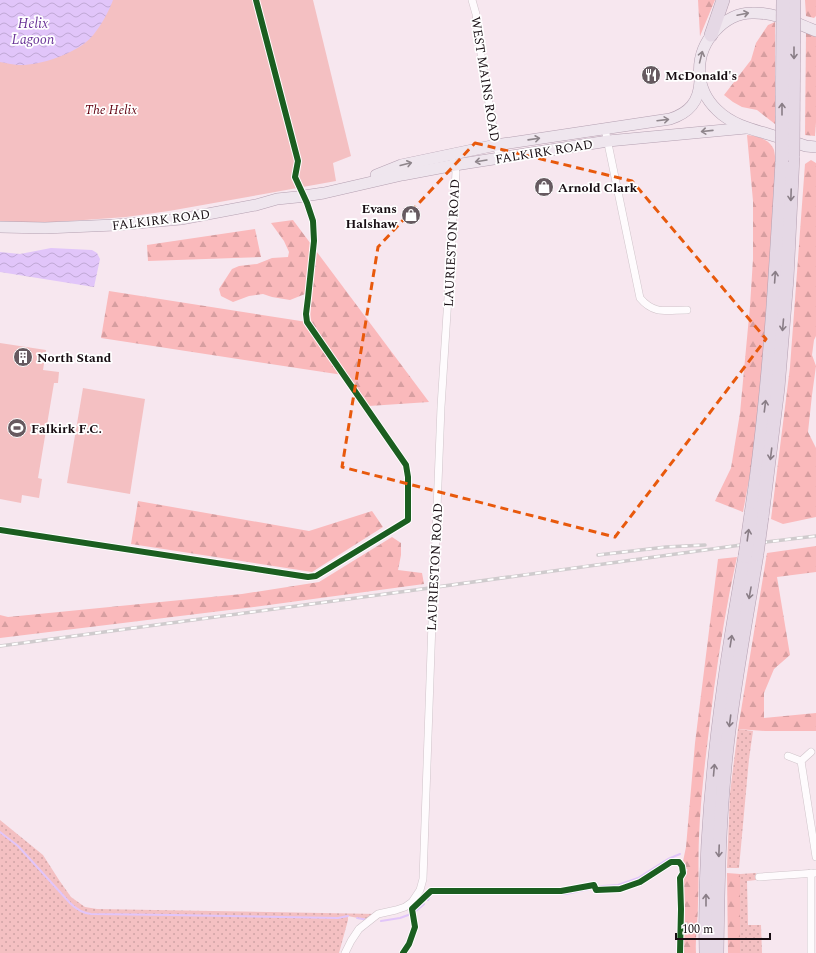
<svg xmlns="http://www.w3.org/2000/svg" width="816" height="953" viewBox="0 0 816 953" font-family="Spectral,serif">
<defs>
<pattern id="grass-dots" width="8" height="8" patternUnits="userSpaceOnUse"><rect width="8" height="8" fill="#f4c0c2"/><path d="M2 2h.1M6 6h.1" fill="none" stroke="#d0a4a6" stroke-width="1.8" stroke-linecap="round"/></pattern>
<pattern id="forest-firs" width="22" height="20" patternUnits="userSpaceOnUse"><rect width="22" height="20" fill="#fab9bb"/><path d="M5 1l3.5 6h-7zM16 11l3.5 6h-7z" fill="#d69ea0"/></pattern>
<pattern id="water-waves" width="16" height="10" patternUnits="userSpaceOnUse"><rect width="16" height="10" fill="#e1c5f9"/><path d="M0 5q4-4 8 0t8 0" fill="none" stroke="#c0a8d5"/></pattern>
</defs>
<rect width="100%" height="100%" fill="#f7e7ef"/>
<g fill="url(#grass-dots)">
<polygon points="738,729 753,731 749,759 739,868 727,868 730,793"/>
<polygon points="0,820 43,855 59,880 71,897 85,907 97,909 378,914 368,920 348,916 348,920 339,953 0,953"/>
<polygon points="756,873 756,880 747,881 748,925 761,925 762,953 740,953 740,874"/>
</g>
<g fill="url(#forest-firs)">
<polygon points="698,0 715,0 700,36"/>
<polygon points="805,0 816,0 816,16 814,18 806,16"/>
<polygon points="775,22 775,124 757,110 742,107 733,102 724,95 751,60 756,43 768,25"/>
<polygon points="806,32 816,37 816,122 815,136 805,135"/>
<path d="M 747,135 C 757,136 770,139 774,150 C 775,156 776,162 777,167 L 764,367 L 754,453 L 743,512 L 715,501 L 731,468 L 740,413 L 750,306 L 753,259 L 753,201 Z"/>
<polygon points="811,160 816,163 816,336 814,340 812,355 816,366 812,395 808,432 816,448 816,517 783,524 771,519 790,367 805,164"/>
<polygon points="293,220 429,402 369,406 310,324 311,295 305,294 290,300 272,297 263,294 249,296 233,302 221,296 219,289 232,269 239,266 257,264 272,258 288,257 289,252 284,241 271,223"/>
<polygon points="255,229 261,257 148,261 147,245"/>
<polygon points="109,291 307,322 343,375 101,338"/>
<polygon points="138,501 309,531 372,511 383,527 312,572 131,544"/>
<polygon points="392,537 401,543 401,555 398,570 422,573 424,584 254,607 0,638 0,615 8,617 242,594 319,582"/>
<polygon points="816,546 816,572 777,577 790,655 774,669 764,693 764,718 816,713 816,731 765,731 738,729 767,553"/>
<path d="M 737,557 C 727,601 720,645 714,689 C 708,738 701,788 699,837 C 698,860 699,882 698,904 C 698,921 695,937 696,953 L 680,953 L 681,909 L 680,878 L 683,873 L 688,870 L 682,866 L 686,847 L 695,743 L 718,559 Z"/>
<polygon points="727,873 740,874 740,953 728,953"/>
</g>
<g fill="#f4c0c2">
<polygon points="0,0 313,0 351,156 333,163 336,181 264,194 169,211 126,217 0,226"/>
<polygon points="0,343 46,350 43,370 59,372 58,383 54,383 38,478 42,479 39,498 22,495 21,503 0,499"/>
<polygon points="83,388 145,399 130,494 67,483"/>
</g>
<g fill="url(#water-waves)">
<path d="M 0,0 L 113,0 C 108,14 96,35 85,43 C 69,55 41,65 21,65 C 14,65 7,63 0,62 Z"/>
<polygon points="51,248 92,250 97,253 100,259 94,287 0,272 0,252 20,254"/>
</g>
<g fill="none" stroke-linecap="round" stroke-linejoin="round">
<g stroke="#e1c5f9" stroke-width="2">
<path d="M 0,832 L 18,846 L 70,903 C 76,909 82,913 91,914 L 174,915 L 338,918 L 348,916"/>
<polyline points="428,900 431,894 566,894 603,886 618,885 638,878 668,859 680,854"/>
<polyline points="416,911 424,904"/>
<polyline points="357,918 368,920"/>
<polyline points="381,921 400,918 411,914"/>
</g>
<g stroke="#d0c4ca" stroke-width="8">
<g id="minor">
<polyline points="472,0 476,14 482,62 496,145 500,158"/>
<path d="M 605,129 L 640,298 C 654,315 667,310 687,310"/>
<polyline points="434,585 441,407 456,172 453,162"/>
<polyline points="788,756 801,761 811,752"/>
<polyline points="801,761 816,857"/>
<polyline points="811,873 811,953"/>
<polyline points="759,877 816,873"/>
<polyline points="345,953 351,941 359,929 378,914 396,910 405,907 412,902 420,890 423,879 432,622 434,595"/>
</g>
</g>
<g stroke="#b4a0b1" stroke-width="12">
<g id="primary">
<path d="M 816,31 C 796,23 774,12 752,13 C 737,13 725,20 715,31 C 694,54 694,88 717,110 C 731,124 750,129 768,134 C 781,138 794,142 806,146 L 816,147"/>
<path d="M 376,175 L 401,165 L 496,145 L 670,119 C 689,113 699,102 700,81"/>
<polyline points="0,227 45,228 115,225 181,219 256,205 277,199 297,197 324,193 402,175 455,165 608,141 746,128"/>
</g>
</g>
<g stroke="#b4a0b1" stroke-width="14">
<g id="motorway">
<polyline points="711,35 723,0"/>
<path d="M 751,514 C 769,398 775,280 782,162"/>
<polyline points="762,517 778,388 787,279 793,156"/>
<path d="M 706,953 C 703,819 721,687 745,556"/>
<path d="M 717,953 C 718,886 719,822 726,756 C 733,688 746,621 757,554"/>
</g>
</g>
<use href="#minor" stroke="#fefbfd" stroke-width="7"/>
<use href="#primary" stroke="#efe6ee" stroke-width="11"/>
<use href="#motorway" stroke="#e5d8e5" stroke-width="13"/>
<g stroke="#cfcbcd" stroke-width="3.5">
<g id="rail">
<polyline points="598,555 666,547 705,545"/>
<polyline points="0,646 415,590 741,545 816,536"/>
</g>
</g>
<use href="#rail" stroke="#fff" stroke-width="2" stroke-dasharray="6" stroke-linecap="butt"/>
<g stroke="#d0c4ca" stroke-width="8" stroke-linecap="butt">
<polyline id="minor-bridge" points="434,595 434,585"/>
</g>
<g stroke="#b4a0b1" stroke-width="14" stroke-linecap="butt">
<g id="motorway-bridge">
<polyline points="793,156 794,0"/>
<polyline points="782,162 783,0"/>
<polyline points="757,554 762,517"/>
<polyline points="745,556 751,514"/>
</g>
</g>
<use href="#minor-bridge" stroke="#fefbfd" stroke-width="7"/>
<use href="#motorway-bridge" stroke="#e5d8e5" stroke-width="13"/>
<g stroke="#fff" stroke-width="8">
<g id="cycleway">
<polyline points="0,530 308,577 316,576 408,520 408,477 406,465 307,322 306,314 308,298 314,241 313,221 307,203 295,177 298,161 256,0"/>
<polyline points="403,953 409,944 415,927 412,909 431,891 561,891 594,885 596,890 620,889 640,882 671,862 679,862 682,866 683,873 680,878 681,909 680,953"/>
</g>
</g>
<use href="#cycleway" stroke="#1b5e20" stroke-width="6"/>
</g>
<defs><path id="oneway-shaft" d="M-6 0H5M1.5-3L5.5 0L1.5 3" fill="none" stroke-width="1.6" stroke-linecap="round" stroke-linejoin="round"/></defs>
<g stroke="#8e858b">
<use href="#oneway-shaft" transform="translate(743 14) rotate(-12)"/>
<use href="#oneway-shaft" transform="translate(701 57) rotate(-76)"/>
<use href="#oneway-shaft" transform="translate(663 120) rotate(-7)"/>
<use href="#oneway-shaft" transform="translate(707 131) rotate(174)"/>
<use href="#oneway-shaft" transform="translate(534 139) rotate(-8)"/>
<use href="#oneway-shaft" transform="translate(481 161) rotate(171)"/>
<use href="#oneway-shaft" transform="translate(406 164) rotate(-14)"/>
</g>
<g stroke="#897d86">
<use href="#oneway-shaft" transform="translate(794 53) rotate(90)"/>
<use href="#oneway-shaft" transform="translate(782 109) rotate(-90)"/>
<use href="#oneway-shaft" transform="translate(791 195) rotate(92)"/>
<use href="#oneway-shaft" transform="translate(775 277) rotate(-86)"/>
<use href="#oneway-shaft" transform="translate(783 325) rotate(95)"/>
<use href="#oneway-shaft" transform="translate(765 406) rotate(-83)"/>
<use href="#oneway-shaft" transform="translate(771 454) rotate(97)"/>
<use href="#oneway-shaft" transform="translate(748 535) rotate(-82)"/>
<use href="#oneway-shaft" transform="translate(750 593) rotate(100)"/>
<use href="#oneway-shaft" transform="translate(731 641) rotate(-81)"/>
<use href="#oneway-shaft" transform="translate(730 721) rotate(97)"/>
<use href="#oneway-shaft" transform="translate(714 770) rotate(-85)"/>
<use href="#oneway-shaft" transform="translate(719 851) rotate(92)"/>
<use href="#oneway-shaft" transform="translate(706 900) rotate(-90)"/>
</g>
<path fill="none" stroke="#e8590c" stroke-width="3" stroke-dasharray="8 5" stroke-linejoin="round" d="M 475,143 L 632,181 L 766,339 L 615,537 L 342,467 L 378,247 Z"/>
<defs>
<g id="restaurant-disc" transform="scale(1)"><circle r="9.5" fill="#665a60" stroke="#fff"/><path d="M-5-6h1v4h1v-4h1v4h1v-4h1v5L-1.5 .5V6h-2V.5L-5-1ZM5-6V6H3V1.5H1.5Q1.5-4 5-6Z" fill="#fff"/></g>
<g id="shop-disc" transform="scale(1)"><circle r="9.5" fill="#665a60" stroke="#fff"/><path d="M-5-2.5h2.3a2.7 3.5 0 0 1 5.4 0H5L5.5 6h-11ZM-1.5-2.5h3a1.5 2.3 0 0 0-3 0Z" fill="#fff"/></g>
<g id="building-disc" transform="scale(1)"><circle r="9.5" fill="#665a60" stroke="#fff"/><path d="M-4-6H4V6H1V3H-1V6H-4ZM-2.5-4.3h1.7v1.8h-1.7ZM.8-4.3h1.7v1.8H.8ZM-2.5-1h1.7V.8h-1.7ZM.8-1h1.7V.8H.8Z" fill="#fff"/></g>
<g id="stadium-disc" transform="scale(1)"><circle r="9.5" fill="#665a60" stroke="#fff"/><path d="M0-5a6.5 5 0 1 0 0 10a6.5 5 0 1 0 0-10ZM-3.5-1.8h7v3.6h-7Z" fill="#fff"/></g>
</defs>
<g fill-rule="evenodd">
<use href="#restaurant-disc" x="651" y="75"/>
<use href="#shop-disc" x="544" y="187"/>
<use href="#shop-disc" x="411" y="215"/>
<use href="#building-disc" x="23" y="357"/>
<use href="#stadium-disc" x="17" y="428"/>
</g>
<g text-anchor="middle" stroke-width="3.5" stroke-linejoin="round" paint-order="stroke">
<g font-size="13" font-weight="bold" fill="#180e13" stroke="#fff" text-anchor="start">
<text x="665" y="80">McDonald's</text>
<text x="558" y="192">Arnold Clark</text>
<text x="397" y="213" text-anchor="end">Evans<tspan x="397" dy="15">Halshaw</tspan></text>
<text x="37" y="362">North Stand</text>
<text x="31" y="433">Falkirk F.C.</text>
</g>
<g font-size="13" fill="#180e13" stroke="#fff">
<text transform="translate(486 79) rotate(81)" y="5">WEST MAINS ROAD</text>
<text transform="translate(544 151) rotate(-9)" y="5">FALKIRK ROAD</text>
<text transform="translate(161 219) rotate(-7)" y="5">FALKIRK ROAD</text>
<text transform="translate(451 243) rotate(-87)" y="5">LAURIESTON ROAD</text>
<text transform="translate(434 567) rotate(-87)" y="5">LAURIESTON ROAD</text>
</g>
<g font-size="13" font-style="italic" fill="#61000f" stroke="#fff">
<text x="111" y="114">The Helix</text>
</g>
<g font-size="14" font-style="italic" fill="#6b3598" stroke="#fff">
<text x="33" y="28">Helix<tspan x="33" dy="16">Lagoon</tspan></text>
</g>
</g>
<path d="M676 933v6h94v-6" fill="none" stroke="#180e13" stroke-width="2"/>
<text x="682" y="933" font-size="12" fill="#180e13" stroke="#ffffff" stroke-width="3" paint-order="stroke">100 m</text>
</svg>
